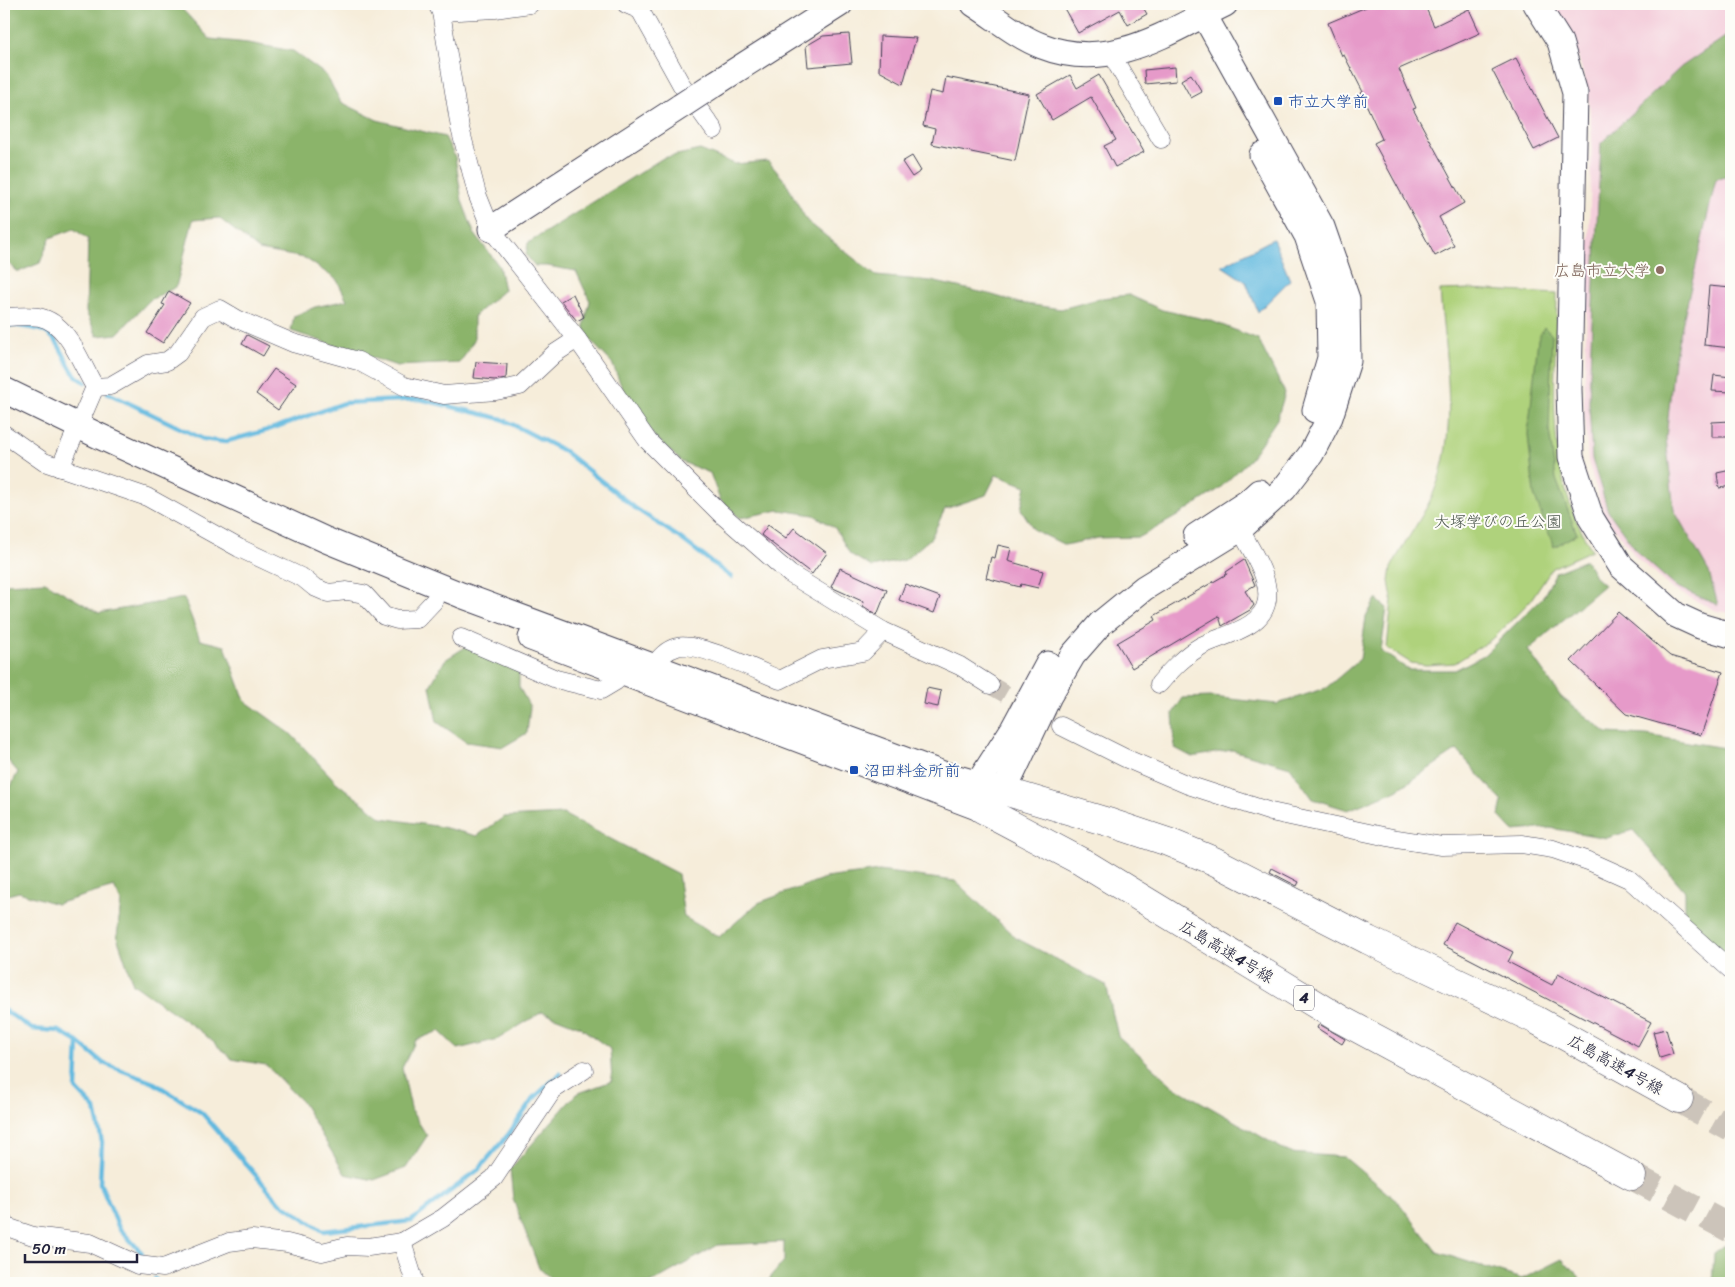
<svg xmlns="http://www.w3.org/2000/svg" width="1735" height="1287" viewBox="0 0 1735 1287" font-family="Sriracha,'Klee One',sans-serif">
<rect width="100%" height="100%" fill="#fdfcf7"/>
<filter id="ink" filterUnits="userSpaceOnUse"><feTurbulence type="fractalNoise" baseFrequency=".02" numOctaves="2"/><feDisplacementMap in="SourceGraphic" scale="10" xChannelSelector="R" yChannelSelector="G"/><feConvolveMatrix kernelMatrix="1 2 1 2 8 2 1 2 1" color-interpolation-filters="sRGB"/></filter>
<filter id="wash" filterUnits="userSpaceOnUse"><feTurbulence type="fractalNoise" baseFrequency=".0096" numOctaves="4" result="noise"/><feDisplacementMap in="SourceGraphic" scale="20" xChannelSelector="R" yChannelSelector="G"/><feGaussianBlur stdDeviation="1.12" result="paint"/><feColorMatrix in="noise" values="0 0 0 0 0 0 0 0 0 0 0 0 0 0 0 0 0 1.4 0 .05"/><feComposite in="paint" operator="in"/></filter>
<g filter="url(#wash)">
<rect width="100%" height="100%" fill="#f6edda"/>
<polygon fill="#f4cfdc" points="1553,4 1731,4 1731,613 1717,611 1672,589 1636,557 1604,514 1588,461 1584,402 1592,138 1588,91 1573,38"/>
<path fill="#afd27b" stroke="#687a5b" d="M 1470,289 L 1557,294 C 1556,383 1542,470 1592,550 L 1552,568 L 1530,601 L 1495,637 L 1455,663 L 1426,665 L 1411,663 L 1387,648 L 1392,599 L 1389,581 L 1391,568 C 1405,540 1427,513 1437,484 C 1459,422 1444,353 1440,290 Z"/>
<g fill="#8bb46b" stroke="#566b53">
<polygon points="4,4 182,4 183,10 210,39 248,43 293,51 326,75 341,102 377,120 445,137 455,157 462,201 474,233 499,266 504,290 474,316 474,340 460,363 397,366 291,331 294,316 315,307 347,300 337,280 305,258 259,250 219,218 193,220 176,287 150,300 117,334 97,336 86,312 88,239 74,229 50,238 40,263 18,272 4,259 11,198 4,195"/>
<polygon points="1731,33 1731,176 1716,179 1674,360 1666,438 1674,510 1709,572 1718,605 1675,586 1639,554 1608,511 1592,459 1589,402 1591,344 1601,143 1681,67"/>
<polygon points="700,150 735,164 768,161 785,181 807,221 876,276 931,281 989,294 1019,303 1061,309 1102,298 1129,295 1162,310 1209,320 1258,339 1285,393 1277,419 1250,459 1219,489 1179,515 1140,537 1098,538 1065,545 1034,530 1021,509 1026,486 996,475 986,495 945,509 931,538 905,560 872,567 850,554 835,528 814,515 779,510 740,518 720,500 710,473 682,462 655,437 625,395 612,363 591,341 584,326 590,301 576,271 547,266 535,266 526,255 528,243 663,158"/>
<polygon points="1544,327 1552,335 1549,430 1556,479 1577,534 1554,547 1534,495 1528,434 1538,339"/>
<polygon points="1586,560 1596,578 1604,585 1528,650 1561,697 1607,733 1646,735 1731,749 1731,959 1713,944 1685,913 1685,891 1633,830 1607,838 1550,828 1513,831 1499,816 1502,801 1457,750 1397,790 1348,810 1313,799 1290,767 1232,750 1192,757 1175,748 1173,713 1183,698 1212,697 1277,704 1326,688 1360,659 1366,617 1376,599 1387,608 1381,651 1409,670 1455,670 1484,655 1543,597 1556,572"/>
<polygon points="45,582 99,613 184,598 200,640 225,646 245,701 291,734 336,782 382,818 442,827 477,836 504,817 563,814 678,874 684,917 719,937 758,903 825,878 879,871 955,881 1016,938 1106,985 1118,1036 1173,1086 1290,1153 1344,1157 1399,1203 1437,1252 1522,1279 1562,1259 1579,1276 1580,1283 766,1283 784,1261 784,1242 718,1245 651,1283 610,1283 603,1280 585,1283 556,1283 539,1268 513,1199 510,1169 576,1094 612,1081 610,1049 580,1027 542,1012 498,1039 458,1049 439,1031 416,1040 402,1068 412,1112 427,1136 406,1168 374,1180 345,1174 302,1102 266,1065 232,1059 203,1033 133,984 117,937 121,901 114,887 56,904 19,892 4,896 4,800 18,772 4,756 4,584"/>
<polygon points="467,646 519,668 519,687 530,707 527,733 503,747 466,742 437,722 430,686 445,660"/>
<polygon points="1725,1245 1731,1245 1731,1283 1712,1283 1714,1253"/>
</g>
<polygon fill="#62b9df" stroke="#426e8d" points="1273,239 1290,280 1258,312 1246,282 1222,266"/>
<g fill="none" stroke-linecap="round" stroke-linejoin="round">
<g stroke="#62b9df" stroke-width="4.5">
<path d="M 7,325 C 19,326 32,327 43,331 C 66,341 64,373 85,382"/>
<polyline points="108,393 203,439 224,442 268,430 344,403 420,399 502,419 564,451 635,508 680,538 731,577"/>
<polyline points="4,1010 32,1029 59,1031 78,1042 76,1089 95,1109 102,1142 100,1183 119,1228 142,1253"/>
<polyline points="78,1042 103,1063 154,1083 202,1113 278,1201 323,1231 411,1221 478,1170 508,1135 533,1099 560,1074"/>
<polyline points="155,1279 158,1283"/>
</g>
</g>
<g id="blocks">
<g fill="#e69ac9">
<polygon points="1076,4 1141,4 1147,14 1128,25 1120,10 1078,33 1065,10"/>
<polygon points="1373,4 1424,4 1434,26 1469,9 1480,33 1399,69 1416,108 1413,109 1464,203 1439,217 1454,246 1435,256 1374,143 1382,139 1361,93 1363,92 1344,55 1342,56 1328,23"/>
<polygon points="849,34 852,63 808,67 806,46 823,36"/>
<polygon points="880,36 916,38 903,84 879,71"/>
<polygon points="1516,58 1558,138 1534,150 1492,70"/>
<polygon points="1175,67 1176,81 1145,84 1144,70"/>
<polygon points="1191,74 1202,92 1191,98 1181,80"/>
<polygon points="1070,75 1077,88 1099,75 1144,152 1115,167 1104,146 1116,140 1091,97 1052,120 1037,94"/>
<polygon points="946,77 1029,94 1015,161 932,144 935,129 923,126 930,91 943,94"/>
<polygon points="912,156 921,171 912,177 902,162"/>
<polygon points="1709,286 1731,288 1731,348 1704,345"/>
<polygon points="169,291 190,303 163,343 147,333 165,305 162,304"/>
<polygon points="573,294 584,317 577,321 561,301"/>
<polygon points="247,335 269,346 263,356 242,344"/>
<polygon points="476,362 507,364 506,378 495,380 474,378"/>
<polygon points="274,369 296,384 278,410 256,394"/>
<polygon points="1714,375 1731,377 1731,392 1712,391"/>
<polygon points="1731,421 1731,437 1712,437 1712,422"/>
<polygon points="1731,470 1731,486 1719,488 1717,473"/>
<polygon points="768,525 786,538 794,528 827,553 812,574 761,535"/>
<polygon points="998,545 1011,548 1008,561 1043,571 1038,588 1021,584 1020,587 986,578 991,557 995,558"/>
<polygon points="1244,560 1255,585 1245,591 1254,605 1250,610 1222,626 1219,616 1132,668 1117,643 1156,620 1154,616 1227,574 1226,572"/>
<polygon points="840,568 887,590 877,615 863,606 864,602 831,587"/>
<polygon points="905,584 940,597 934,613 899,600"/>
<polygon points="1618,612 1670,656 1723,672 1701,735 1626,714 1571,661"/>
<polygon points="927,688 941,691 938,707 924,704"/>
<polygon points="1272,868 1299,882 1297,886 1270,872"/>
<polygon points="1455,922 1513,952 1508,962 1552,985 1558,974 1651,1022 1638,1046 1443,945"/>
<polygon points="1319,1024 1345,1039 1342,1044 1317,1028"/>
<polygon points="1666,1029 1673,1054 1660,1058 1653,1032"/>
</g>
</g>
</g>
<g filter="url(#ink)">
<use href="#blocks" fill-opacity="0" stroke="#424053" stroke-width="1"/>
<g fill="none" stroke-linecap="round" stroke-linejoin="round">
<polyline stroke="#ccc4ba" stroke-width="18" stroke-dasharray="18 9" stroke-linecap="butt" points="990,685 1061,726"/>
<g stroke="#ccc4ba" stroke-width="28" stroke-dasharray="28 14" stroke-linecap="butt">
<polyline points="1679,1099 1731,1128"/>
<polyline points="1632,1176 1731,1229"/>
</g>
<g stroke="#424053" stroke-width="19">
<g id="street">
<polyline points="437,4 441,12 460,128 477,194 491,229 577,339 648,441 720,513 790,574 883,631 960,666 990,685"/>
<polyline points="626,4 640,10 681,84 714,130"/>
<polyline points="441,12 495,9 530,4"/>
<polyline points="1114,53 1118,66 1161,139"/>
<path d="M 4,317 C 15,317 28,315 39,317 C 69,323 80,363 95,387 L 110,386 L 148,364 L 167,361 L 178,353 L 203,317 L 220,309 L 237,319 L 293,343 L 358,361 L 404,386 L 444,395 L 496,391 L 520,386 L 554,354 L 577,339"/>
<polyline points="4,434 44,462 147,497 239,548 303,578 314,587 328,593 347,591 364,594 384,616 397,620 417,619 434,601"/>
<polyline points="60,468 95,387"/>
<polyline points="461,638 556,679 601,690 616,681 620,673"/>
<path d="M 654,666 C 660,657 666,650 677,647 C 697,641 759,671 780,680 L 822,659 L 863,652 L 883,631"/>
<path d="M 1159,684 C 1172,669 1184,656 1201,646 C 1222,635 1263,629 1267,600 C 1270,576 1250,549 1240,529"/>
<polyline points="1061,726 1125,758 1188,785 1271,812 1397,839 1442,846 1522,844 1553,849 1591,862 1629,879 1731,970"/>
<polyline points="4,1222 7,1227 33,1236 90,1243 138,1265 163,1268 229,1242 252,1239 287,1243 322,1252 347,1246 368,1247 402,1242 415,1283"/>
<polyline points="402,1242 443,1218 494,1178 553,1090 584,1070"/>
</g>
</g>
<g stroke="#424053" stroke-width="27">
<g id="secondary">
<path d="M 974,4 C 996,18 1018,37 1042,46 C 1110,73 1167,32 1225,4"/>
<polyline points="1536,4 1560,42 1575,93 1569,389 1571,457 1591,518 1621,566 1676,615 1700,626 1731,635"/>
<polyline points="716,83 840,4"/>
<polyline points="1262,155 1307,236 1329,301 1330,358 1315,410"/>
<polyline points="491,229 681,106"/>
<polyline points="4,390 99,436 326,540 461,595 940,773 1004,791"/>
<polyline points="1196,536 1248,502 1259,492"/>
<polyline points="531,638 982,809"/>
<polyline points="980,799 977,785 1013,729 1048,664"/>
<polyline points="992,801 1004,791 1049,696 1073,655 1101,623 1144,588 1240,529 1284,489 1311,454 1330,417 1348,361 1347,299 1322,227 1198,4"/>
</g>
</g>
<g stroke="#424053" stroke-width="29">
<g id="highway">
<polyline points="1004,791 1111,823 1168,842 1214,861 1368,940 1536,1020 1679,1099"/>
<polyline points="982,809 1082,862 1340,1019 1632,1176"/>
</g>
</g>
<use href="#street" stroke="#fff" stroke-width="18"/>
<use href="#secondary" stroke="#fff" stroke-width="25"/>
<use href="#highway" stroke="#fff" stroke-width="28"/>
<g stroke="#424053" stroke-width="27" stroke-linecap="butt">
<polyline id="secondary-bridge" points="681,106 716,83"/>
</g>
<use href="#secondary-bridge" stroke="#fff" stroke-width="25"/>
</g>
</g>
<g fill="#1a4fb4" stroke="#fdfcf7" stroke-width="2">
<rect x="1273" y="96" width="10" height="10" rx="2.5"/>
<rect x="849" y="765" width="10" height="10" rx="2.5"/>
</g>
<circle fill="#8d6e63" stroke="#fdfcf7" stroke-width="2" cx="1660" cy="270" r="5"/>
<g text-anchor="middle" stroke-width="4" stroke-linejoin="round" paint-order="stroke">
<rect fill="#fdfcf7" stroke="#646373" stroke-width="1" x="1294" y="985.5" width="20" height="25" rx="4"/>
<g font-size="15" font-weight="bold" fill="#22223b">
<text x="1304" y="1003">4</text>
</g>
<g font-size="16" fill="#164399" stroke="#fdfcf7" text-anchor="start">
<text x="1288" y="107">市立大学前</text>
<text x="864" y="776">沼田料金所前</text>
</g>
<g font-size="16" fill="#785e54" stroke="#fdfcf7" text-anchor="end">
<text x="1650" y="276">広島市立大学</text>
</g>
<g font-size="16" fill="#4c574e" stroke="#fdfcf7">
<text x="1498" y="527">大塚学びの丘公園</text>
</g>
<g font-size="16" fill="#22223b" stroke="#fdfcf7">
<text transform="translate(1227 951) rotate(31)" y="6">広島高速4号線</text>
<text transform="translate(1616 1064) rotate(29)" y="6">広島高速4号線</text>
</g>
</g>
<rect width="1735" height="1287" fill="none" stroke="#fdfcf7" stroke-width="20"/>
<path d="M25 1254v8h112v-8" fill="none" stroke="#22223b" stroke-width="2.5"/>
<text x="32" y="1254" font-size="15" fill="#22223b" stroke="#fdfcf7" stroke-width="4" paint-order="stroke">50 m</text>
</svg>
